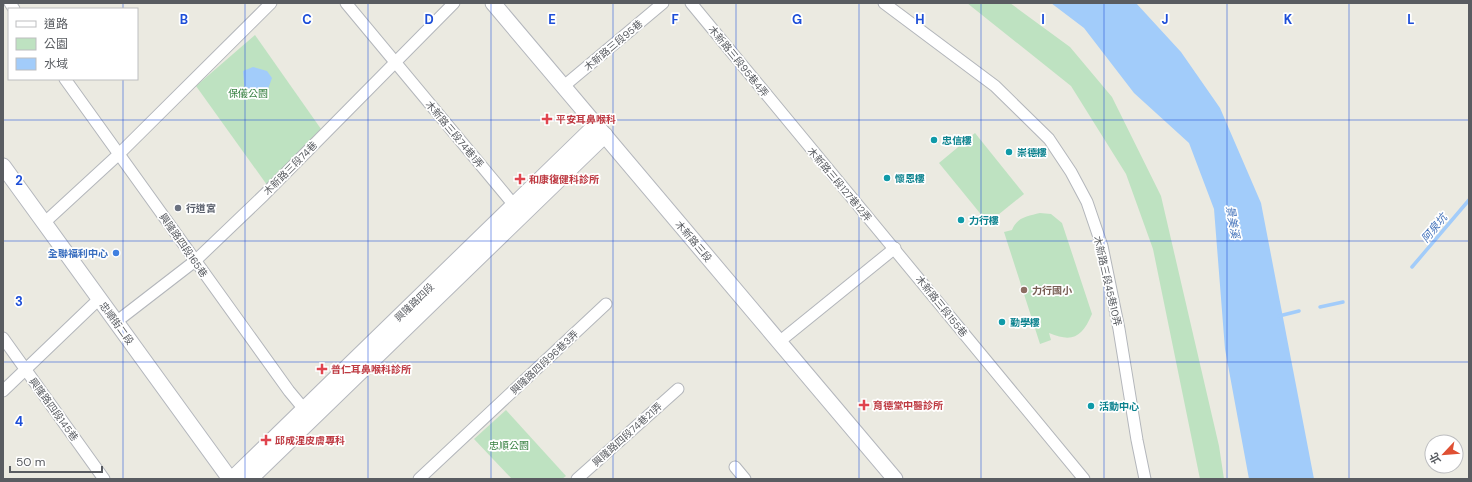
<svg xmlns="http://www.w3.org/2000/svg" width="1472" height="482" viewBox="0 0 1472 482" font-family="'DM Sans','Noto Sans TC',sans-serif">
<rect width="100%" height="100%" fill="#ebeae1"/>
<g fill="#bee2c1">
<polygon points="967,3 1010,3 1070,47 1112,97 1161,196 1219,446 1224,479 1200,479 1153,249 1126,174 1071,86"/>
<polygon points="255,35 321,129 267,185 196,86"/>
<polygon points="975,133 1024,194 988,223 939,163"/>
<path d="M 1040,213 L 1051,214 L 1062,223 L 1092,314 C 1082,337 1073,343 1049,333 L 1051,340 L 1040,344 L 1004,232 L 1012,230 C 1017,217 1028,216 1040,213 Z"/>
<polygon points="506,410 566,476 562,479 512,479 474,439"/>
</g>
<g fill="#a2ccfa">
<polygon points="1051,3 1136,3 1181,52 1220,108 1261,203 1314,479 1249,479 1225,349 1214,209 1189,143 1134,93 1084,28"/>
<polygon points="253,67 267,71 272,78 268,89 268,99 258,98 245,93 243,71"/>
</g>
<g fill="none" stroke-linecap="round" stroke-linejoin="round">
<g stroke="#a2ccfa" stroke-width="3.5">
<polyline points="1412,267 1469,200"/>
<polyline points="1320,307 1343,302"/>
<polyline points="1279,316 1299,311"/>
</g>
<g stroke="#b3b6bb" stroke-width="13">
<g id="street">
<polyline points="10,3 14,9"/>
<polyline points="346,3 514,205"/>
<polyline points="691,3 1084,479"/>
<polyline points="884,3 995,86 1049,139 1071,172 1087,202 1102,246 1119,329 1137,440 1145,479"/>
<polyline points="65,79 289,391 304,409"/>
<polyline points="564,86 663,3"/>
<polyline points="44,223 119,154 271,3"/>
<polyline points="116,322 195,261 264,195 454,3"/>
<polyline points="3,338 104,479"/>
<polyline points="779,342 895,248"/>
<polyline points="3,391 99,299"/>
<polyline points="735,467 745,479"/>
<polyline points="419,479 606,304"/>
<polyline points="577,479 678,389"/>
</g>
</g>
<g stroke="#b4b7bd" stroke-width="17">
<g id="secondary">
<polyline points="493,3 895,479"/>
<polyline points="3,166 230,479"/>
<polyline points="232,479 596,125"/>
<polyline points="250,479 605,135"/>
</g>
</g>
<use href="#street" stroke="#fff" stroke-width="11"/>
<use href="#secondary" stroke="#fff" stroke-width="15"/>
</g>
<path fill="none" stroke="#1d4ed8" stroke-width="1" stroke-opacity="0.55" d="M 123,3 L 123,9M 245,3 L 245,479M 368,3 L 368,479M 491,3 L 491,479M 613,3 L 613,479M 736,3 L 736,479M 859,3 L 859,479M 981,3 L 981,479M 1104,3 L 1104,479M 1227,3 L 1227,479M 1349,3 L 1349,479M 123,79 L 123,479M 3,120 L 1469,120M 3,241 L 1469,241M 3,362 L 1469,362"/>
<g fill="#e0444e" stroke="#fff" stroke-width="1.5">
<path d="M545 113h4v4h4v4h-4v4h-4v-4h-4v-4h4z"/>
<path d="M518 173h4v4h4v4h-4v4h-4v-4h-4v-4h4z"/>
<path d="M320 363h4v4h4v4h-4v4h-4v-4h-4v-4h4z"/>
<path d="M862 399h4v4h4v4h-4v4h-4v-4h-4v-4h4z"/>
<path d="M264 434h4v4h4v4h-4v4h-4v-4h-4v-4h4z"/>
</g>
<g fill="#0f9aa8" stroke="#fff" stroke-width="1.5">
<circle cx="934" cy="140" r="4"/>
<circle cx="1009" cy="152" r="4"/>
<circle cx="887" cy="178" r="4"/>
<circle cx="961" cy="220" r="4"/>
<circle cx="1002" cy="322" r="4"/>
<circle cx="1091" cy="406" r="4"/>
</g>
<circle fill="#6b7280" stroke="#fff" stroke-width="1.5" cx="178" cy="208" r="4"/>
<circle fill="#3f7fe0" stroke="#fff" stroke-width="1.5" cx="116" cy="253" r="4"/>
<circle fill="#8d6e63" stroke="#fff" stroke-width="1.5" cx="1024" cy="290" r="4"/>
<g text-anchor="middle" stroke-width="3.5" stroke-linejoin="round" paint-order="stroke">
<g font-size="10" fill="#595c61" stroke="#fff">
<text transform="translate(613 45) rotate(-40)" y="4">木新路三段95巷</text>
<text transform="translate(739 61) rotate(51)" y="4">木新路三段95巷4弄</text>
<text transform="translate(455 134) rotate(50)" y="4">木新路三段74巷1弄</text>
<text transform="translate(290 168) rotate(-45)" y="4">木新路三段74巷</text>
<text transform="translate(840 184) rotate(50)" y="4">木新路三段127巷12弄</text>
<text transform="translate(694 241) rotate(50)" y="4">木新路三段</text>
<text transform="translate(184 245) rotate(55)" y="4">興隆路四段165巷</text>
<text transform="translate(1108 281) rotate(77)" y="4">木新路三段45巷10弄</text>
<text transform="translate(414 302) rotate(-44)" y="4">興隆路四段</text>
<text transform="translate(942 306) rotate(51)" y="4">木新路三段155巷</text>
<text transform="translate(117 323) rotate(54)" y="4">忠順街二段</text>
<text transform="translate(544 362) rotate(-43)" y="4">興隆路四段96巷3弄</text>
<text transform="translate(54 409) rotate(54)" y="4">興隆路四段145巷</text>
<text transform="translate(627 434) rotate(-42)" y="4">興隆路四段74巷21弄</text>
</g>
<g font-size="10" fill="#388142" stroke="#fff">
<text x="248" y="97">保儀公園</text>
<text x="509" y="449">忠順公園</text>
</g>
<g font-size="10" font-weight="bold" fill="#be3a42" stroke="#fff" text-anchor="start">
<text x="556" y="123">平安耳鼻喉科</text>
<text x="529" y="183">和康復健科診所</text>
<text x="331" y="373">普仁耳鼻喉科診所</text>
<text x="873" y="409">育德堂中醫診所</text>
<text x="275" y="444">邱成湦皮膚專科</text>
</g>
<g font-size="10" font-weight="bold" fill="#0d838f" stroke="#fff" text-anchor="start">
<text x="942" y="144">忠信樓</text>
<text x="1017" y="156">崇德樓</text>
<text x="895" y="182">懷恩樓</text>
<text x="969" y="224">力行樓</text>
<text x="1010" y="326">勤學樓</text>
<text x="1099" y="410">活動中心</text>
</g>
<g font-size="10" font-weight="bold" fill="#5b616d" stroke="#fff" text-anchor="start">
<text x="186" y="212">行道宮</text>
</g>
<g font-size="10" font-weight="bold" fill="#366cbe" stroke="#fff" text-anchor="end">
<text x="108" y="257">全聯福利中心</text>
</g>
<g font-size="10" font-weight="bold" fill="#785e54" stroke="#fff" text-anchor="start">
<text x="1032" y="294">力行國小</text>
</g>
<g font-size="11" font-style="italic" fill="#4775bb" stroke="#fff">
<text transform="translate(1233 222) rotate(80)" y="4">景美溪</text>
<text transform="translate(1434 228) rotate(-50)" y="4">阿泉坑</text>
</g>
</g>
<g font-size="13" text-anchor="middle" font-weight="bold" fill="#1d4ed8" stroke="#fff" stroke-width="3.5" stroke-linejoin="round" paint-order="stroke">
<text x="184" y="24">B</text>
<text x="307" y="24">C</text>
<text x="429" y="24">D</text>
<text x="552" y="24">E</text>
<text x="675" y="24">F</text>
<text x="797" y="24">G</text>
<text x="920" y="24">H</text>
<text x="1043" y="24">I</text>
<text x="1165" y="24">J</text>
<text x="1288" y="24">K</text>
<text x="1411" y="24">L</text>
<text x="19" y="185">2</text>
<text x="19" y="306">3</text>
<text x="19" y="426">4</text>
</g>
<rect width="1472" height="482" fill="none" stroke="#595c61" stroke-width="8"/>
<rect x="8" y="8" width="130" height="72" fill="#ffffff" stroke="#bdbec0"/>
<rect x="16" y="21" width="20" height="6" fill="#ffffff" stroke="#bdbec0"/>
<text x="44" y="28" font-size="12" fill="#595c61">道路</text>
<rect x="16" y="38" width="20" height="12" fill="#bee2c1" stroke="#bdbec0"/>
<text x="44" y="48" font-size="12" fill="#595c61">公園</text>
<rect x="16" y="58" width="20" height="12" fill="#a2ccfa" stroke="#bdbec0"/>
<text x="44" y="68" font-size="12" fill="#595c61">水域</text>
<g transform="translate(1444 454) rotate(244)"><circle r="19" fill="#ffffff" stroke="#bdbec0"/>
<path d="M0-3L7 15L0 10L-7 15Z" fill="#df5033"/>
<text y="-6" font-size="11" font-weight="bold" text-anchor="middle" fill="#595c61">北</text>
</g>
<path d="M10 466v6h92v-6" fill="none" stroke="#595c61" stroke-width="2"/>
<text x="16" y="466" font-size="12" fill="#595c61" stroke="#ffffff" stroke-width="3" paint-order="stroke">50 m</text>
</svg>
